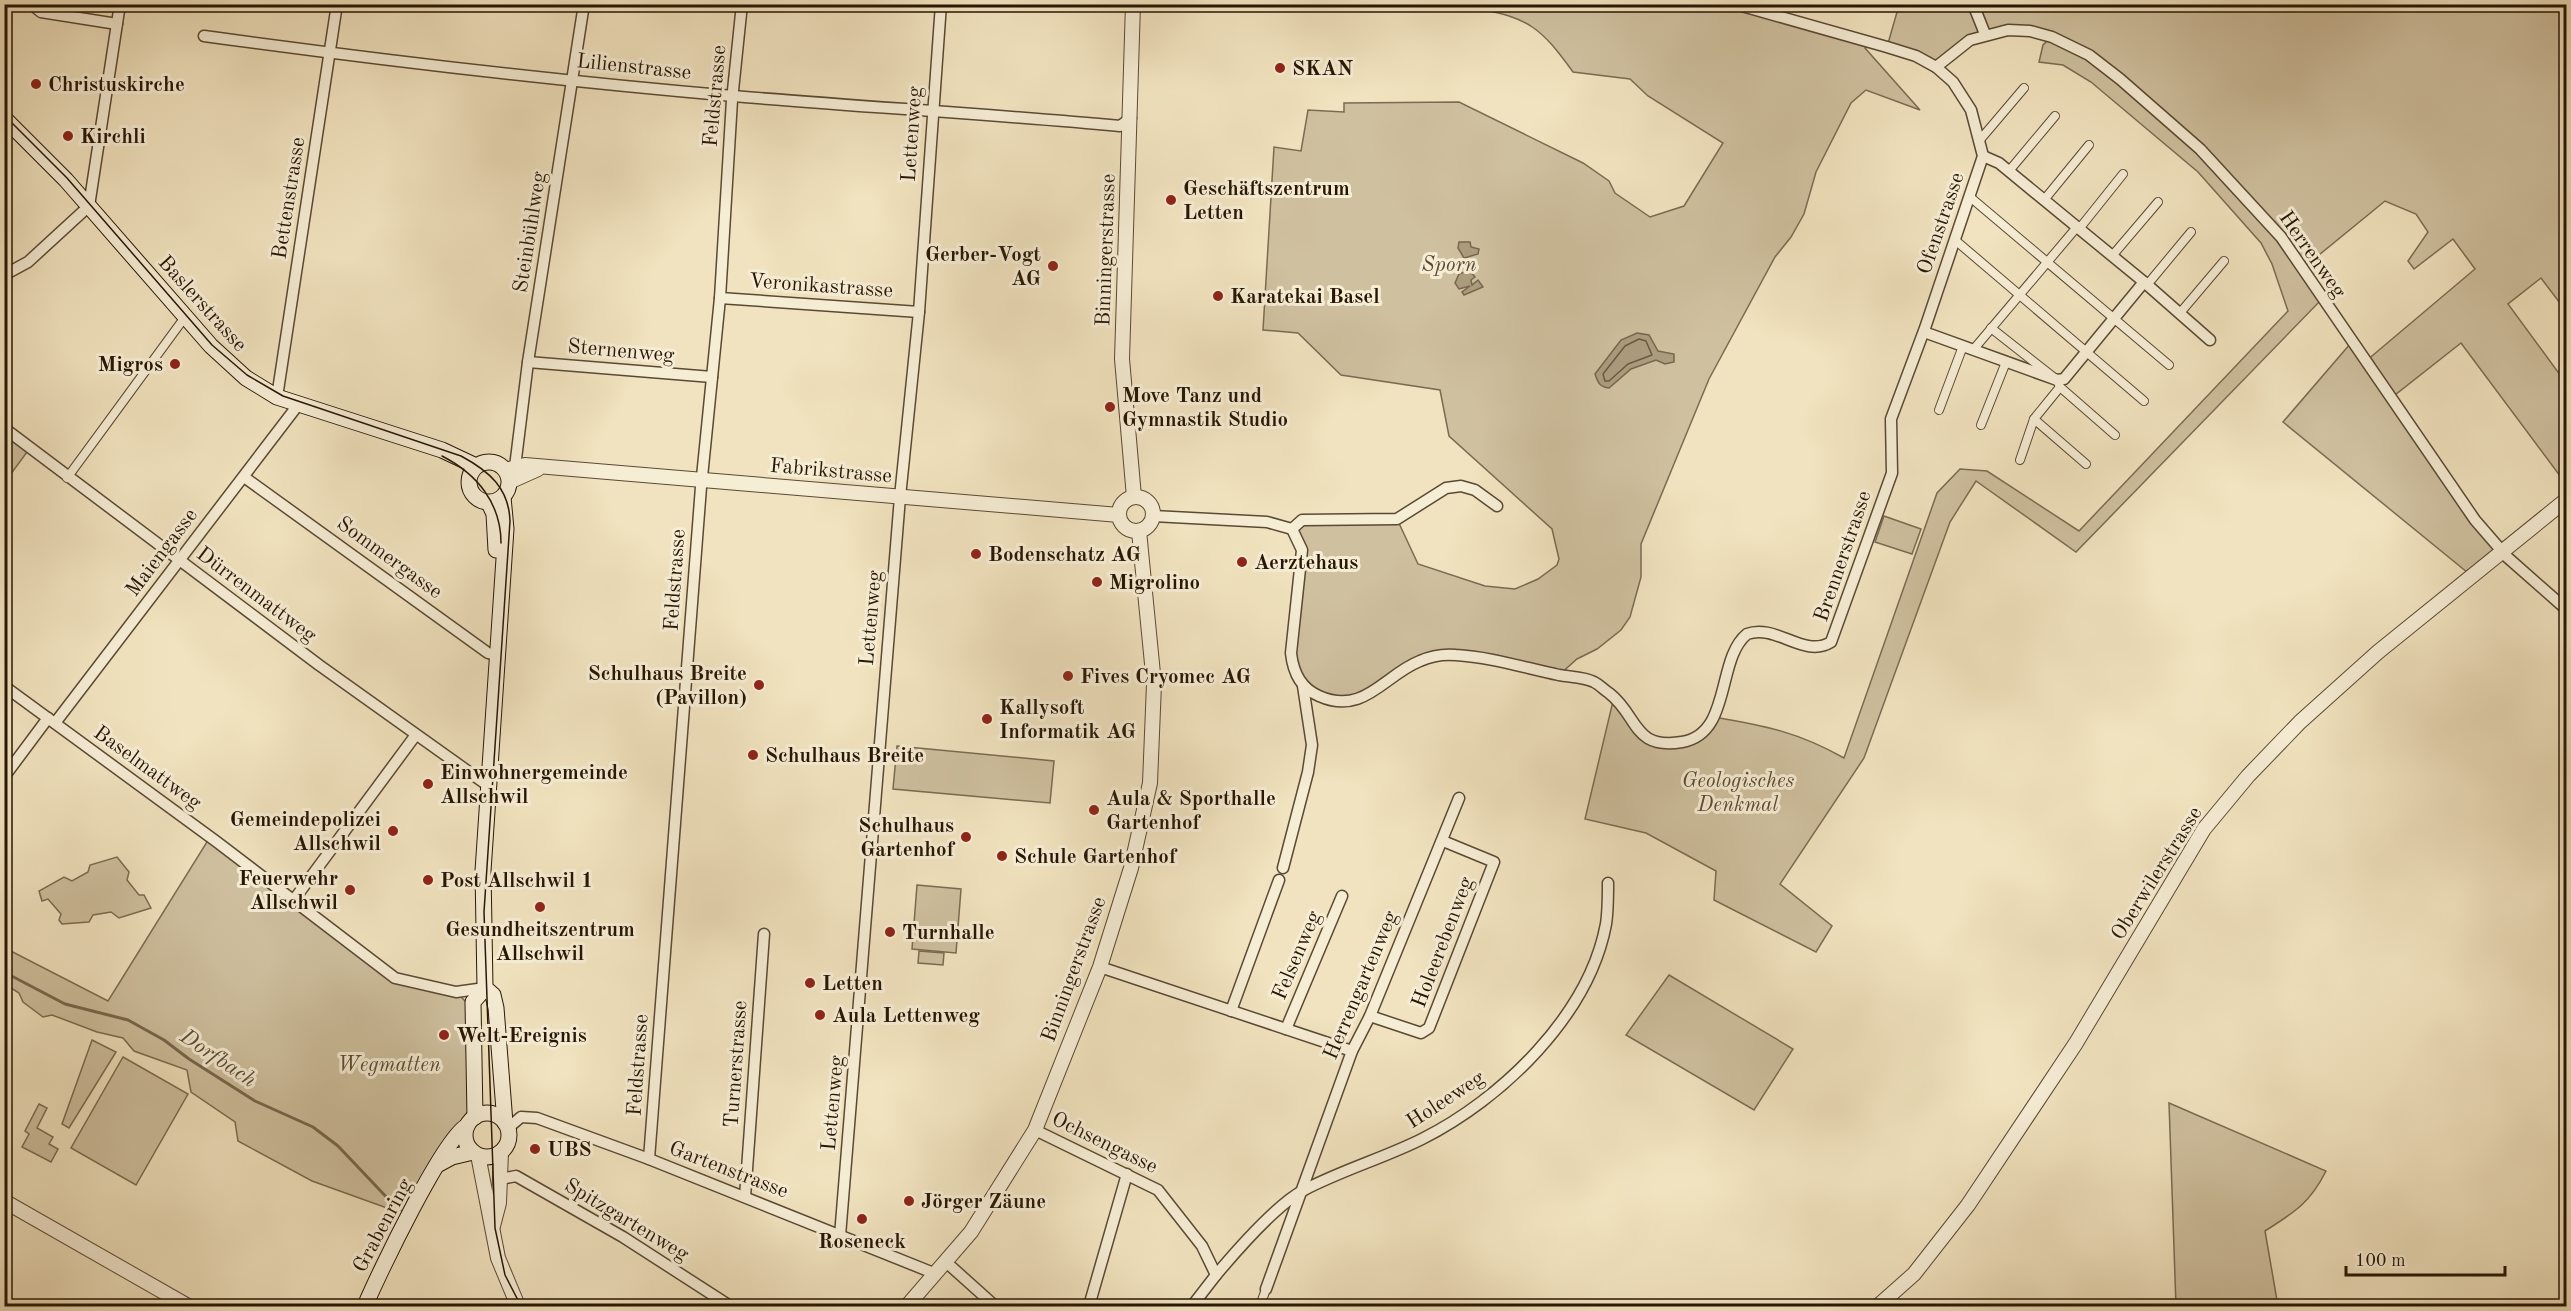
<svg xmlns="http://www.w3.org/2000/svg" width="2571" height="1311" viewBox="0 0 2571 1311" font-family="'Old Standard TT',serif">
<rect width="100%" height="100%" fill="#f1e3bf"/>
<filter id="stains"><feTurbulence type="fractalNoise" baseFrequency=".00333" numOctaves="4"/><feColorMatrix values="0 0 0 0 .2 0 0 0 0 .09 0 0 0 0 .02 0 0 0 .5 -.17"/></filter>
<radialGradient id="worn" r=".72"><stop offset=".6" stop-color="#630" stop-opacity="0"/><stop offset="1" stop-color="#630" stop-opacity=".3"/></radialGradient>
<g fill="#cfc09f" stroke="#7b6b52" stroke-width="1.5">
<path d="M 1475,5 L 1735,5 L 1867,42 L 1865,48 L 1920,110 L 1866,90 L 1851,103 L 1816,172 L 1804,214 L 1791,237 L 1775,257 L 1709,379 L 1641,544 L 1641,577 L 1630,617 L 1621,630 L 1597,649 L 1577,659 L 1559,675 L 1439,656 L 1357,700 L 1327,700 L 1293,669 L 1302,550 L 1292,529 L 1302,520 L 1397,519 L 1418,564 L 1485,586 L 1515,589 L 1538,579 L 1557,565 L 1559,559 L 1552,529 L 1449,436 L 1440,390 L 1341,375 L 1298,333 L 1263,330 L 1274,147 L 1301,151 L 1308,110 L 1344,112 L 1344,103 L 1459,102 L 1583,163 L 1609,181 L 1615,193 L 1650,217 L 1684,206 L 1723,143 L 1648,96 L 1630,79 L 1573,72 C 1541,28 1530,18 1475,8 Z"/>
<path d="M 1899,5 L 2566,5 L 2566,311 L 2541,278 L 2508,304 L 2566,383 L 2566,484 L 2461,343 L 2390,399 L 2497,547 L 2473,577 L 2283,422 L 2351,343 L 2366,361 L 2475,269 L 2453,239 L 2414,269 L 2408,261 L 2428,232 L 2416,214 L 2385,201 L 2303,268 L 2322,299 L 2076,552 L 1976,481 L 1950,522 L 1864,758 L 1780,884 L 1832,926 L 1816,952 L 1714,900 L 1716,871 L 1646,833 L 1585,819 L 1614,697 L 1649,741 L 1684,742 L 1714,717 C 1766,726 1798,732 1844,758 L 1937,493 L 1960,469 L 1987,471 L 2079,531 L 2288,311 L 2272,264 L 2261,243 L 2198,172 L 2091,82 L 2063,65 L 2039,62 L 2043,45 L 2052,36 L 1985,34 L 1936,67 L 1887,47 Z"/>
<polygon points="4,428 30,448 5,482 4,482"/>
<polygon points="1884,516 1921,529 1912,554 1875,542"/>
<polygon points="897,746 1054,761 1050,803 893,789"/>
<polygon points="210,837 395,978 456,992 473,1009 475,1117 421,1195 408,1198 406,1211 387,1208 312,1181 238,1141 235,1122 191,1092 187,1070 134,1051 123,1038 97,1032 52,1015 43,1017 23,1002 19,993 5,984 5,948 108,1001"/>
<polygon points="117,857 129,872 127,880 139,895 144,895 151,908 119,918 111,912 93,915 89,922 62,924 59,920 61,914 48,899 42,901 39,891 64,877 72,881 88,872 90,865"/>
<polygon points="917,885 961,889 956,953 912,949"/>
<polygon points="919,951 944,953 943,965 918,963"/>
<polygon points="1669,975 1793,1049 1754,1110 1626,1035"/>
<polygon points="92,1040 116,1052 69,1128 62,1124"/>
<polygon points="123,1057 188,1094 136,1185 71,1148"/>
<path d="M 2169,1103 L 2326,1171 C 2310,1203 2295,1212 2265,1231 L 2278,1306 L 2176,1306 Z"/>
<polygon points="39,1104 47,1108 37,1128 53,1137 49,1144 58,1149 51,1162 22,1147 29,1134 25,1131"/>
</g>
<g fill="#ac9d7f" stroke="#77674e" stroke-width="1.5">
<polygon points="1459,242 1470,242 1471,247 1479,249 1478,254 1464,258 1458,248"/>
<polygon points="1469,270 1475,277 1471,280 1472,285 1478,280 1483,287 1464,295 1462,292 1470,286 1459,289 1455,283 1459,274"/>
<path d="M 1637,333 L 1649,335 L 1658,351 L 1674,354 L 1674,362 L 1665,364 L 1656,360 L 1631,369 L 1609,388 C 1600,387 1598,383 1595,374 L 1621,340 Z"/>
</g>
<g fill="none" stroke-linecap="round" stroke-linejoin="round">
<polygon stroke="#6a5a42" stroke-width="1.5" points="1639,339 1646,341 1652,355 1628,364 1609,381 1605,381 1603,374 1625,346"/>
<polyline stroke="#77674e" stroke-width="3" points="4,972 65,1004 128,1020 164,1040 189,1059 255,1101 313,1127 338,1146 393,1204"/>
<g stroke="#5a4933" stroke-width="10">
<g id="pedestrian">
<polyline points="1979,141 2024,88"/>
<polyline points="2009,171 2055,116"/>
<polyline points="1970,197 2169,365"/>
<polyline points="2044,200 2089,145"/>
<polyline points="2079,229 2123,174"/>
<polyline points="1955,240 2144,401"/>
<polyline points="2112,256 2158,202"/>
<polyline points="2147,285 2191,232"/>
<polyline points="2180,313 2224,261"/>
<polyline points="1991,328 2057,380 2060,387 2115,435"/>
<polyline points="1973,350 2077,227"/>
<polyline points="2060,387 2034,419 2086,464"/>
<polyline points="1939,410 1963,346"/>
<polyline points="1981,425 2006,362"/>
<polyline points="2020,460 2034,419"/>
<polyline points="67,478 185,317"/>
<polyline points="1260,1306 1266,1289"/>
</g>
</g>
<g stroke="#5a4933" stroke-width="13">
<g id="minor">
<polyline points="31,4 41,12 117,24"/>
<polyline points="1973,4 1985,34"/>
<path d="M 204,36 C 380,60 556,81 733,96 C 862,107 991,114 1120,126 L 1131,118"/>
<polyline points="1936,67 1970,40 2008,30 2030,31 2052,37 2089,55 2120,79 2200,149 2281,237 2475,520 2507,557 2566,609"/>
<polyline points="4,275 28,262 89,206 120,4"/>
<polyline points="2144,282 2210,340"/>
<polyline points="720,298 919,312"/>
<polyline points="1924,332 2057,380 2064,379 2144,282 1999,163 1983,156"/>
<polyline points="528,362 712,377"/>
<polyline points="277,397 337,4"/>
<polyline points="4,428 319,665 490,787"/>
<polyline points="515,467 528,362 584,4"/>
<polyline points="244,477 488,653 496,655 497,649"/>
<path d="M 1153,516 L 1267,522 L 1292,529 L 1302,550 L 1291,653 C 1293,672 1300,688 1319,696 C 1364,716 1384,675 1420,661 C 1431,656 1445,654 1456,655 C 1491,657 1525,668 1559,675 C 1570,677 1585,677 1594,682 C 1600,685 1604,690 1609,693 C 1639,716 1632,750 1682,742 C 1732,734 1716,659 1747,634 C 1776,623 1804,659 1831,642 L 1892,473 L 1891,419 L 1925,328 L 1983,156 L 1971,110 L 1953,82 L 1936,67 L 1916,56 L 1887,47 L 1735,4"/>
<polyline points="1292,529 1302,520 1397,519 1446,488 1461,486 1475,490 1497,506"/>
<polyline points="4,686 217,842 395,978 456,992 485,988"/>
<polyline points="55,723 298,405"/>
<polyline points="4,777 48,718"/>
<polyline points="1283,868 1308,772 1312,745 1303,686"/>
<polyline points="293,901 415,736"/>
<polyline points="1100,967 1352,1051"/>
<polyline points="1231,1011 1279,880"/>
<polyline points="1370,1016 1421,1033 1429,1028 1494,862 1443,841"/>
<polyline points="1286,1029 1342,896"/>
<polyline points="508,1128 521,1117 537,1118 649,1159 936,1274"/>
<polyline points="1035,1130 1158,1190 1202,1246 1216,1275 1192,1306"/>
<polyline points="649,1159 701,487 720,298 732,100 742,4"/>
<polyline points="501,1179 516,1176 623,1237 730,1306"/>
<polyline points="745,1197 764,934"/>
<polyline points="840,1236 900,497 919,312 941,4"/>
<polyline points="946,1262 995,1306"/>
<path d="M 1216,1275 C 1237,1250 1276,1205 1304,1190 C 1342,1170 1384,1158 1422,1139 C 1502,1099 1589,1015 1606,924 C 1608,911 1608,896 1608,883"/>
<polyline points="1266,1289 1352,1051 1370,1016 1459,798"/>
<polyline points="1089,1306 1127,1174"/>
</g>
</g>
<g stroke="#5a4933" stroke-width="16">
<g id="tertiary">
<polyline points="1133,4 1122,359 1134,497"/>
<polyline points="505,470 525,465 1119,515"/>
<polyline points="509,482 538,469"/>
<circle cx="1136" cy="514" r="17"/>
<polyline points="478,1155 498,1258 518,1306"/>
<polyline points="4,1201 188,1306"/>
<polyline points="493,1226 499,1203 501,1152"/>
<polyline points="907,1306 971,1232 1035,1130 1100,967 1131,868 1150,783 1154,684 1139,531"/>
<polyline points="1878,1306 1914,1274 1968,1205 2076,1043 2204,829 2248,776 2300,722 2378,652 2566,500"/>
</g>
</g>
<g stroke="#271604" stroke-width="17">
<g id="secondary">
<polyline points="4,118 66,180 211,346 246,378 277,397 442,450 476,466"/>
<circle cx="489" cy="482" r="20"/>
<polyline points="503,497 506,529 483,871 485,988 493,995 496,1008 505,1123"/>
<polyline points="489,503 494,514 496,550"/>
<circle cx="487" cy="1135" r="22"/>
<polyline points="475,1117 473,1002 485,988"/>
<polyline points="439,1164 452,1157 473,1152"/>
<path d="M 365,1306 C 377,1277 445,1135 467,1126"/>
</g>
</g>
<use href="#pedestrian" stroke="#f6edd5" stroke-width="8"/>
<use href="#minor" stroke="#f6edd5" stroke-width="10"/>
<use href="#tertiary" stroke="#f6edd5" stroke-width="14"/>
<use href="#secondary" stroke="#f6edd5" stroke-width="15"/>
<g stroke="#271604" stroke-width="1.5">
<path d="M 4,115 L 67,178 L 212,345 L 247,375 L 283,396 L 461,456 C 489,471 509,488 510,521 L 484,912 L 495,1228 L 505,1275 L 521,1306"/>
<path d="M 442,456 C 477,474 501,503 501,543"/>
</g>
</g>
<g fill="#8f2418" stroke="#f6edd5" stroke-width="2">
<circle cx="1280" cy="68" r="6"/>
<circle cx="36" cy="84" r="6"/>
<circle cx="68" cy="136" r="6"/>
<circle cx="1171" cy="200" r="6"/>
<circle cx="1053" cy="266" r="6"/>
<circle cx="1218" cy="296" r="6"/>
<circle cx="175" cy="364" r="6"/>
<circle cx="1110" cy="407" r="6"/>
<circle cx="976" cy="554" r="6"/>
<circle cx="1242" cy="562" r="6"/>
<circle cx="1097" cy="582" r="6"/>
<circle cx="1068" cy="676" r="6"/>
<circle cx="759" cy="685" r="6"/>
<circle cx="987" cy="719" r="6"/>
<circle cx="753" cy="755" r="6"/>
<circle cx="428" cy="784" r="6"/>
<circle cx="1094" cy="810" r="6"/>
<circle cx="393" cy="831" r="6"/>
<circle cx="966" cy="837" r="6"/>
<circle cx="1002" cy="856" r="6"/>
<circle cx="428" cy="880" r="6"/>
<circle cx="350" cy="890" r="6"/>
<circle cx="540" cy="907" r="6"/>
<circle cx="890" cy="932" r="6"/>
<circle cx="810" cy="983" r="6"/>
<circle cx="820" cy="1015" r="6"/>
<circle cx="444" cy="1035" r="6"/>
<circle cx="535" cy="1149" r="6"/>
<circle cx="909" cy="1201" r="6"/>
<circle cx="862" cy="1219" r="6"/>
</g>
<g text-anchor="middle" stroke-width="6" stroke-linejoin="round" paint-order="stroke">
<g font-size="21" fill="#271604" stroke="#f6edd5">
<text transform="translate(634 66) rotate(6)" y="7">Lilienstrasse</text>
<text transform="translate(714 96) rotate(-85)" y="7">Feldstrasse</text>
<text transform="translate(911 134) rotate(-86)" y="7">Lettenweg</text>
<text transform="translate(288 198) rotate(-81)" y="7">Bettenstrasse</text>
<text transform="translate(1940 223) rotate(-71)" y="7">Ofenstrasse</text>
<text transform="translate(529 232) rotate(-81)" y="7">Steinbühlweg</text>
<text transform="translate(1105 250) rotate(-88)" y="7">Binningerstrasse</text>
<text transform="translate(2313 254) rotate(55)" y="7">Herrenweg</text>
<text transform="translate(821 285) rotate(4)" y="7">Veronikastrasse</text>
<text transform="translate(203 303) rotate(48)" y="7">Baslerstrasse</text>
<text transform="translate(621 350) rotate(5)" y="7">Sternenweg</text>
<text transform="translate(831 470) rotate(5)" y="7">Fabrikstrasse</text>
<text transform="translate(161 552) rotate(-53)" y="7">Maiengasse</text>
<text transform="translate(1842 556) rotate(-71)" y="7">Brennerstrasse</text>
<text transform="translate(390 557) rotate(36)" y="7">Sommergasse</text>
<text transform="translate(674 580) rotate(-86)" y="7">Feldstrasse</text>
<text transform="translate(257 594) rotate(37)" y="7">Dürrenmattweg</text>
<text transform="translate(870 618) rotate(-85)" y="7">Lettenweg</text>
<text transform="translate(148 767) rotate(36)" y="7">Baselmattweg</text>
<text transform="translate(2156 873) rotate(-58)" y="7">Oberwilerstrasse</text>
<text transform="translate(1442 942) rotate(-69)" y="7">Holeerebenweg</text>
<text transform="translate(1296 955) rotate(-67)" y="7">Felsenweg</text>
<text transform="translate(1073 969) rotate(-70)" y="7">Binningerstrasse</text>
<text transform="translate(1360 985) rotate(-67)" y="7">Herrengartenweg</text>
<text transform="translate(735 1064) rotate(-86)" y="7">Turnerstrasse</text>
<text transform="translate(637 1065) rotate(-86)" y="7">Feldstrasse</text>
<text transform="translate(1445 1099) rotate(-33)" y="7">Holeeweg</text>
<text transform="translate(832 1103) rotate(-85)" y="7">Lettenweg</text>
<text transform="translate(1105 1142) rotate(26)" y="7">Ochsengasse</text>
<text transform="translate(729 1169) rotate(21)" y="7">Gartenstrasse</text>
<text transform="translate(627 1219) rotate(31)" y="7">Spitzgartenweg</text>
<text transform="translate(382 1225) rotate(-62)" y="7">Grabenring</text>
</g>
<g font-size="21" font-weight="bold" fill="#271604" stroke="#f6edd5" text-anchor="start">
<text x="1292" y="75">SKAN</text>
<text x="48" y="91">Christuskirche</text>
<text x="80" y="143">Kirchli</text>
<text x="1183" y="195">Geschäftszentrum<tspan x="1183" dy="24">Letten</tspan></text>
<text x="1041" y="261" text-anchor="end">Gerber-Vogt<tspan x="1041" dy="24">AG</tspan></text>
<text x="1230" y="303">Karatekai Basel</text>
<text x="163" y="371" text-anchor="end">Migros</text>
<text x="1122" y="402">Move Tanz und<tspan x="1122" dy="24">Gymnastik Studio</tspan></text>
<text x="988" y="561">Bodenschatz AG</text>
<text x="1254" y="569">Aerztehaus</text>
<text x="1109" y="589">Migrolino</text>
<text x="747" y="680" text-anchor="end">Schulhaus Breite<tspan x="747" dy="24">(Pavillon)</tspan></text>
<text x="1080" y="683">Fives Cryomec AG</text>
<text x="999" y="714">Kallysoft<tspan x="999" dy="24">Informatik AG</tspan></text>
<text x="765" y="762">Schulhaus Breite</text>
<text x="440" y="779">Einwohnergemeinde<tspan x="440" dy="24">Allschwil</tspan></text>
<text x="1106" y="805">Aula &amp; Sporthalle<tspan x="1106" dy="24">Gartenhof</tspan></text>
<text x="381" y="826" text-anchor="end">Gemeindepolizei<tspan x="381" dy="24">Allschwil</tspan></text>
<text x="954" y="832" text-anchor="end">Schulhaus<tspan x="954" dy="24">Gartenhof</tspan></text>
<text x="1014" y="863">Schule Gartenhof</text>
<text x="338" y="885" text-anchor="end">Feuerwehr<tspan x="338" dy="24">Allschwil</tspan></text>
<text x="440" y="887">Post Allschwil 1</text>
<text x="540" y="936" text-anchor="middle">Gesundheitszentrum<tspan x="540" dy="24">Allschwil</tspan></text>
<text x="902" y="939">Turnhalle</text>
<text x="822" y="990">Letten</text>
<text x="832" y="1022">Aula Lettenweg</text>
<text x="456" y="1042">Welt-Ereignis</text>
<text x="547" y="1156">UBS</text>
<text x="921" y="1208">Jörger Zäune</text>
<text x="862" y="1248" text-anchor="middle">Roseneck</text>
</g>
<g font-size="21" font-style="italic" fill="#594932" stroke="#f6edd5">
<text x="1449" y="271">Sporn</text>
<text x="1738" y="787">Geologisches<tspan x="1738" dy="24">Denkmal</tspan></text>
<text x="389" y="1071">Wegmatten</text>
</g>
<g font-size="22" font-style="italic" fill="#5c4c35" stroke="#f6edd5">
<text transform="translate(219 1057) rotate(34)" y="8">Dorfbach</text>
</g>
</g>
<rect width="2571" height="1311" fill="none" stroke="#f1e3bf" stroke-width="24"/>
<rect x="6" y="6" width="2559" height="1299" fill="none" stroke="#271604" stroke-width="3"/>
<rect x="12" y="12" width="2547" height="1287" fill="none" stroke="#271604" stroke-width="1.5"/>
<path d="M2346 1266v9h159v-9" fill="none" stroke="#271604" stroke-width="3"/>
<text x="2355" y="1266" font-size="18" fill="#271604" stroke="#f6edd5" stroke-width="4.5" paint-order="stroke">100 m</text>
<rect width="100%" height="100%" filter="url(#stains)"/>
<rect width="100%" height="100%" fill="url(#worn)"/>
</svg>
